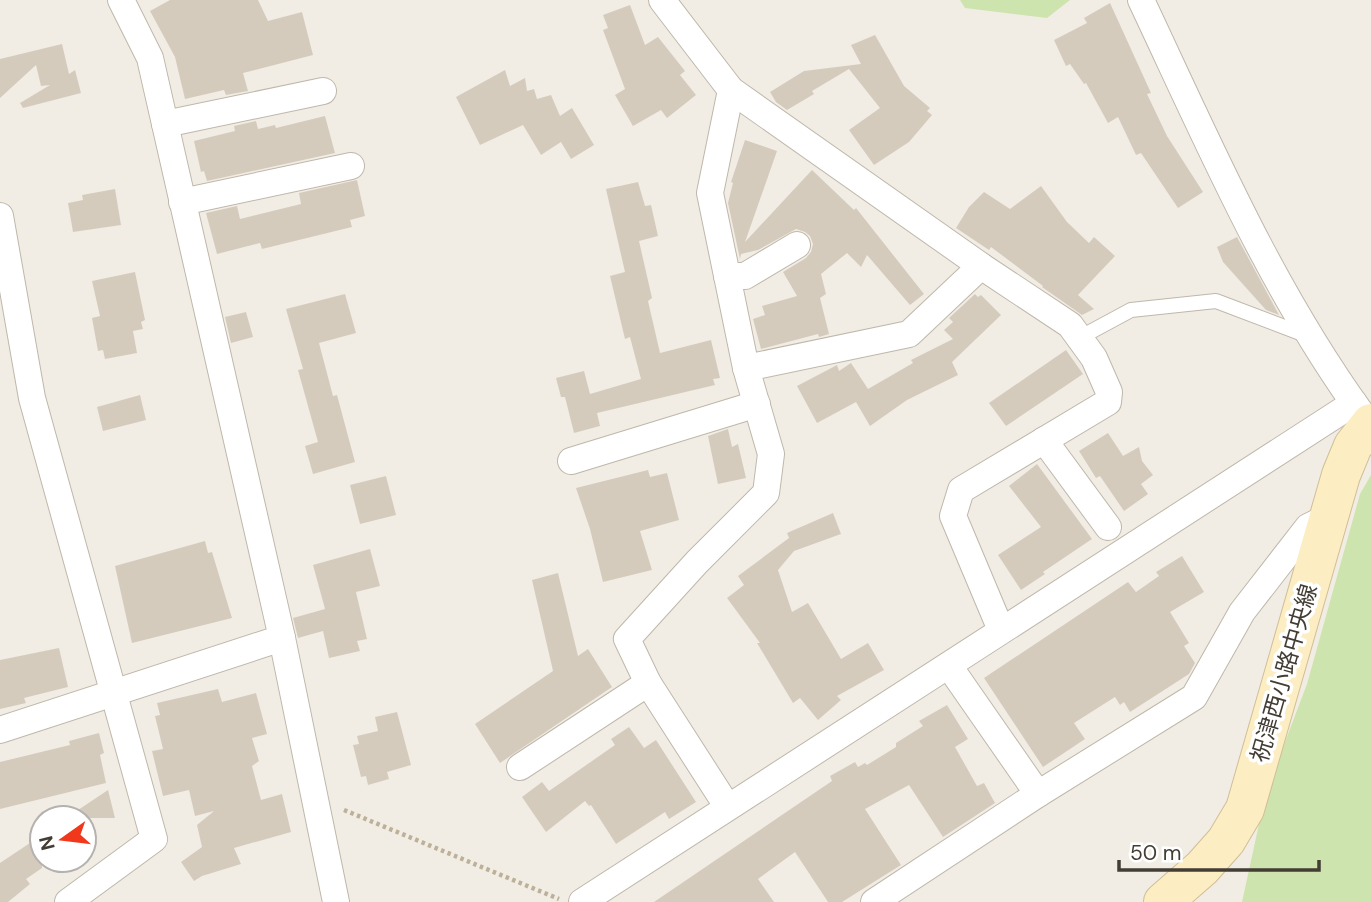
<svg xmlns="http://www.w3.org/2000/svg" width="1371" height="902" viewBox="0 0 1371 902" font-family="'DM Sans','Noto Sans JP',sans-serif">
<rect width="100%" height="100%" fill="#f1ede4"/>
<g fill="#cde4ae">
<polygon points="960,0 1070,0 1047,18 965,8"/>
<polygon points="1371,475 1371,902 1242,902 1266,792 1307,684 1360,494"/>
</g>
<g fill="#d5cbbd">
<polygon points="170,0 258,0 268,21 302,12 313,55 243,73 248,91 226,95 224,90 185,99 175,57 150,11"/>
<polygon points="1110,3 1151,93 1147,94 1167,136 1203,192 1178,208 1141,153 1136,155 1118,117 1108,123 1086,83 1084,84 1070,64 1066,66 1054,40 1087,23 1084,18"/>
<polygon points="630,5 645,45 658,37 685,71 680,75 696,95 667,118 661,110 633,126 615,95 625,89 603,30 608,28 603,15"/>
<polygon points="875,35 904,86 930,108 927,111 932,115 909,142 874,165 849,130 880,108 849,69 812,91 814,94 787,110 776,102 770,92 804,71 861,64 851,45"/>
<polygon points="62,44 69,74 75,70 81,93 23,108 20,103 50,85 41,86 36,65 0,98 0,59"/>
<polygon points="505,70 510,86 525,78 527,91 534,89 537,99 551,95 560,116 572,108 594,145 571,159 561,142 541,155 523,125 480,145 456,97"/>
<polygon points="325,116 335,153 207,181 204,171 201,172 194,141 235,131 234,126 256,121 258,129 275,125 276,128"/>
<polygon points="745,140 777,151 745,242 812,170 854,210 856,208 924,294 910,305 867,255 861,267 847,253 821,274 826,294 820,298 829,334 819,337 818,334 761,349 753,319 765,315 762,306 797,296 783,272 806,258 811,252 813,244 810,236 805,232 796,229 758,250 741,254 740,259 728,203 733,183 731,182"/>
<polygon points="357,180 365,216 350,220 352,227 262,249 260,243 217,254 206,213 237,206 240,219 301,204 299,193"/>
<polygon points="638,182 645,206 651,205 658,236 639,241 652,298 648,301 660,353 711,340 720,378 713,379 715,385 597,413 600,426 574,433 565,397 561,397 556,378 584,371 590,394 641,379 630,337 625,339 610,276 625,272 606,189"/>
<polygon points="1041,186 1067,222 1089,243 1094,237 1115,256 1078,295 1094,309 1082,315 1042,287 1043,286 991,247 989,250 956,228 969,207 984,192 1010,209"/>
<polygon points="115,189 121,225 73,232 68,203 83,200 82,195"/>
<polygon points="1237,237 1257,274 1279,315 1266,310 1223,262 1217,247"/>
<polygon points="135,272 145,320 141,322 143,329 133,331 137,353 105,359 103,350 98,351 92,318 100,316 92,281"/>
<polygon points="345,294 356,333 319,343 333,396 337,395 355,462 313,474 305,446 318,442 298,370 303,369 286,309"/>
<polygon points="975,294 978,297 981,295 1001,315 952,362 958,375 907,400 870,426 856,402 817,423 797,386 837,365 839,371 851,363 868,389 913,363 911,360 953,339 944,330 953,322 949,318"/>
<polygon points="246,312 253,337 231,343 225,317"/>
<polygon points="1066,350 1083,374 1006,426 989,403"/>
<polygon points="140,395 146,420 103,431 97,407"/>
<polygon points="728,429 732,447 738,444 746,478 718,484 708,436"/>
<polygon points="1108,433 1123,456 1139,447 1142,461 1153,475 1141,484 1148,494 1124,511 1100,476 1096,478 1079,451"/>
<polygon points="1037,464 1092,539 1043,572 1045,574 1021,590 998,555 1041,527 1009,486"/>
<polygon points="648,470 650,477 667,473 679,520 640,531 652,570 603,582 590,529 576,488"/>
<polygon points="386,476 396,515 360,524 350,485"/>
<polygon points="833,513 841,534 794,551 778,570 792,612 808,603 841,659 868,643 884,670 837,696 841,700 818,720 800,698 793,703 757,643 760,643 727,598 744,585 738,576 789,538 787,533"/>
<polygon points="205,541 208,553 212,552 232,618 132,643 115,566"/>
<polygon points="370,549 380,586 356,592 367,639 357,641 360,651 329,658 323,631 298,638 293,618 325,609 313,565"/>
<polygon points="1182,556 1204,592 1170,612 1189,643 1184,646 1195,663 1189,674 1130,712 1124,702 1120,705 1115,697 1074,723 1085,739 1043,767 984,678 1128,582 1136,592 1159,576 1156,572"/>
<polygon points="558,573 578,656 588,649 612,687 500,763 475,724 553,671 532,580"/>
<polygon points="59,648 68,687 24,698 26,703 0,709 0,660"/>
<polygon points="218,689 222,702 256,693 267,734 252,738 259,761 252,766 261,800 282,794 291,832 234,848 241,864 202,876 194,881 181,862 202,847 197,825 214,811 195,816 189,790 163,796 152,751 163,749 155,716 160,715 157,703"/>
<polygon points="947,705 968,739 955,747 977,786 984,783 995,803 943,837 909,785 865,809 901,865 842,902 828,902 795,852 758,879 774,902 654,902 832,781 830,776 855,762 858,767 865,763 867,765 896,747 896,743 923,726 919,721"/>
<polygon points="397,712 411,765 387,772 389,779 368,785 366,776 361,777 353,745 359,744 357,736 378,731 375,717"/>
<polygon points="629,727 644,748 656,740 696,802 669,819 665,812 616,844 591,805 589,806 585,801 546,832 522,797 542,782 549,791 615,745 611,739"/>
<polygon points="99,733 104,753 100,755 106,783 0,809 0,762 70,745 69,741"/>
<polygon points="108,790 115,818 66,818"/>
<polygon points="42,835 42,868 26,879 30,884 8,902 0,902 0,863"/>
</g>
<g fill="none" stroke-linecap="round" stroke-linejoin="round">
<g stroke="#bfb7aa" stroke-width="16">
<polyline id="service" points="1079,338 1131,310 1216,301 1308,336"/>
</g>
<g stroke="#bfb7aa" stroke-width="28">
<g id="minor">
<polyline points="121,0 150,58 282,638 336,902"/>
<polyline points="662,0 731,90 710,193 746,368 771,454 766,493 697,562 627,639 648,683 727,806"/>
<path d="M 1141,0 C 1208,142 1271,290 1364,417"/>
<polyline points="731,90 981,266 1070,325 1094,358 1109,392 1108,402 961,490 953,516 1001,630"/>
<polyline points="165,124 323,91"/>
<polyline points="182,202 351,166"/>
<polyline points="0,216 32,398 154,839 68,902"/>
<polyline points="727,276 745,276 797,245"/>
<polyline points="746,368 909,334 981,266"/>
<polyline points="1044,440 1108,527"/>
<polyline points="571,461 757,404"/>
<polyline points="949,666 1038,794"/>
<polyline points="0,730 282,638"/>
<polyline points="520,767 648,683"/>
<polyline points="582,902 1354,403"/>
<polyline points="874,902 1038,794 1194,697 1242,612 1308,527 1330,516"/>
</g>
</g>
<g stroke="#d0bf96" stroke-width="40">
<polyline id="secondary" points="1163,902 1202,868 1226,841 1245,809 1341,475 1353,446 1371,423"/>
</g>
<polyline stroke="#bdb099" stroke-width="4.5" stroke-dasharray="3.5 3.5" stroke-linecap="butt" points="344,810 559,899"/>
<use href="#service" stroke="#fff" stroke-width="14"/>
<use href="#minor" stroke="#fff" stroke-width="26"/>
<use href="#secondary" stroke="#fcedc3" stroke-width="38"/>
</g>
<g text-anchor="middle" stroke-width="7" stroke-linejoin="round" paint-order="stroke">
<g font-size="23" fill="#433d34" stroke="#fff">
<text transform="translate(1284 673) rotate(-74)" y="8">祝津西小路中央線</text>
</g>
</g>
<g transform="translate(63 839) rotate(256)"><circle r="33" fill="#ffffff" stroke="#b4b1ae" stroke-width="2"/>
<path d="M0-5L12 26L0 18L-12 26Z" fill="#f1371c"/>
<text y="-10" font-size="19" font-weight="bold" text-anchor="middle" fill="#433d34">N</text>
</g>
<path d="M1119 860v10h200v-10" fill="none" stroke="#433d34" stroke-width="3.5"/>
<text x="1130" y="860" font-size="21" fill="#433d34" stroke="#ffffff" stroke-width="5" paint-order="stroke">50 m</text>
</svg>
